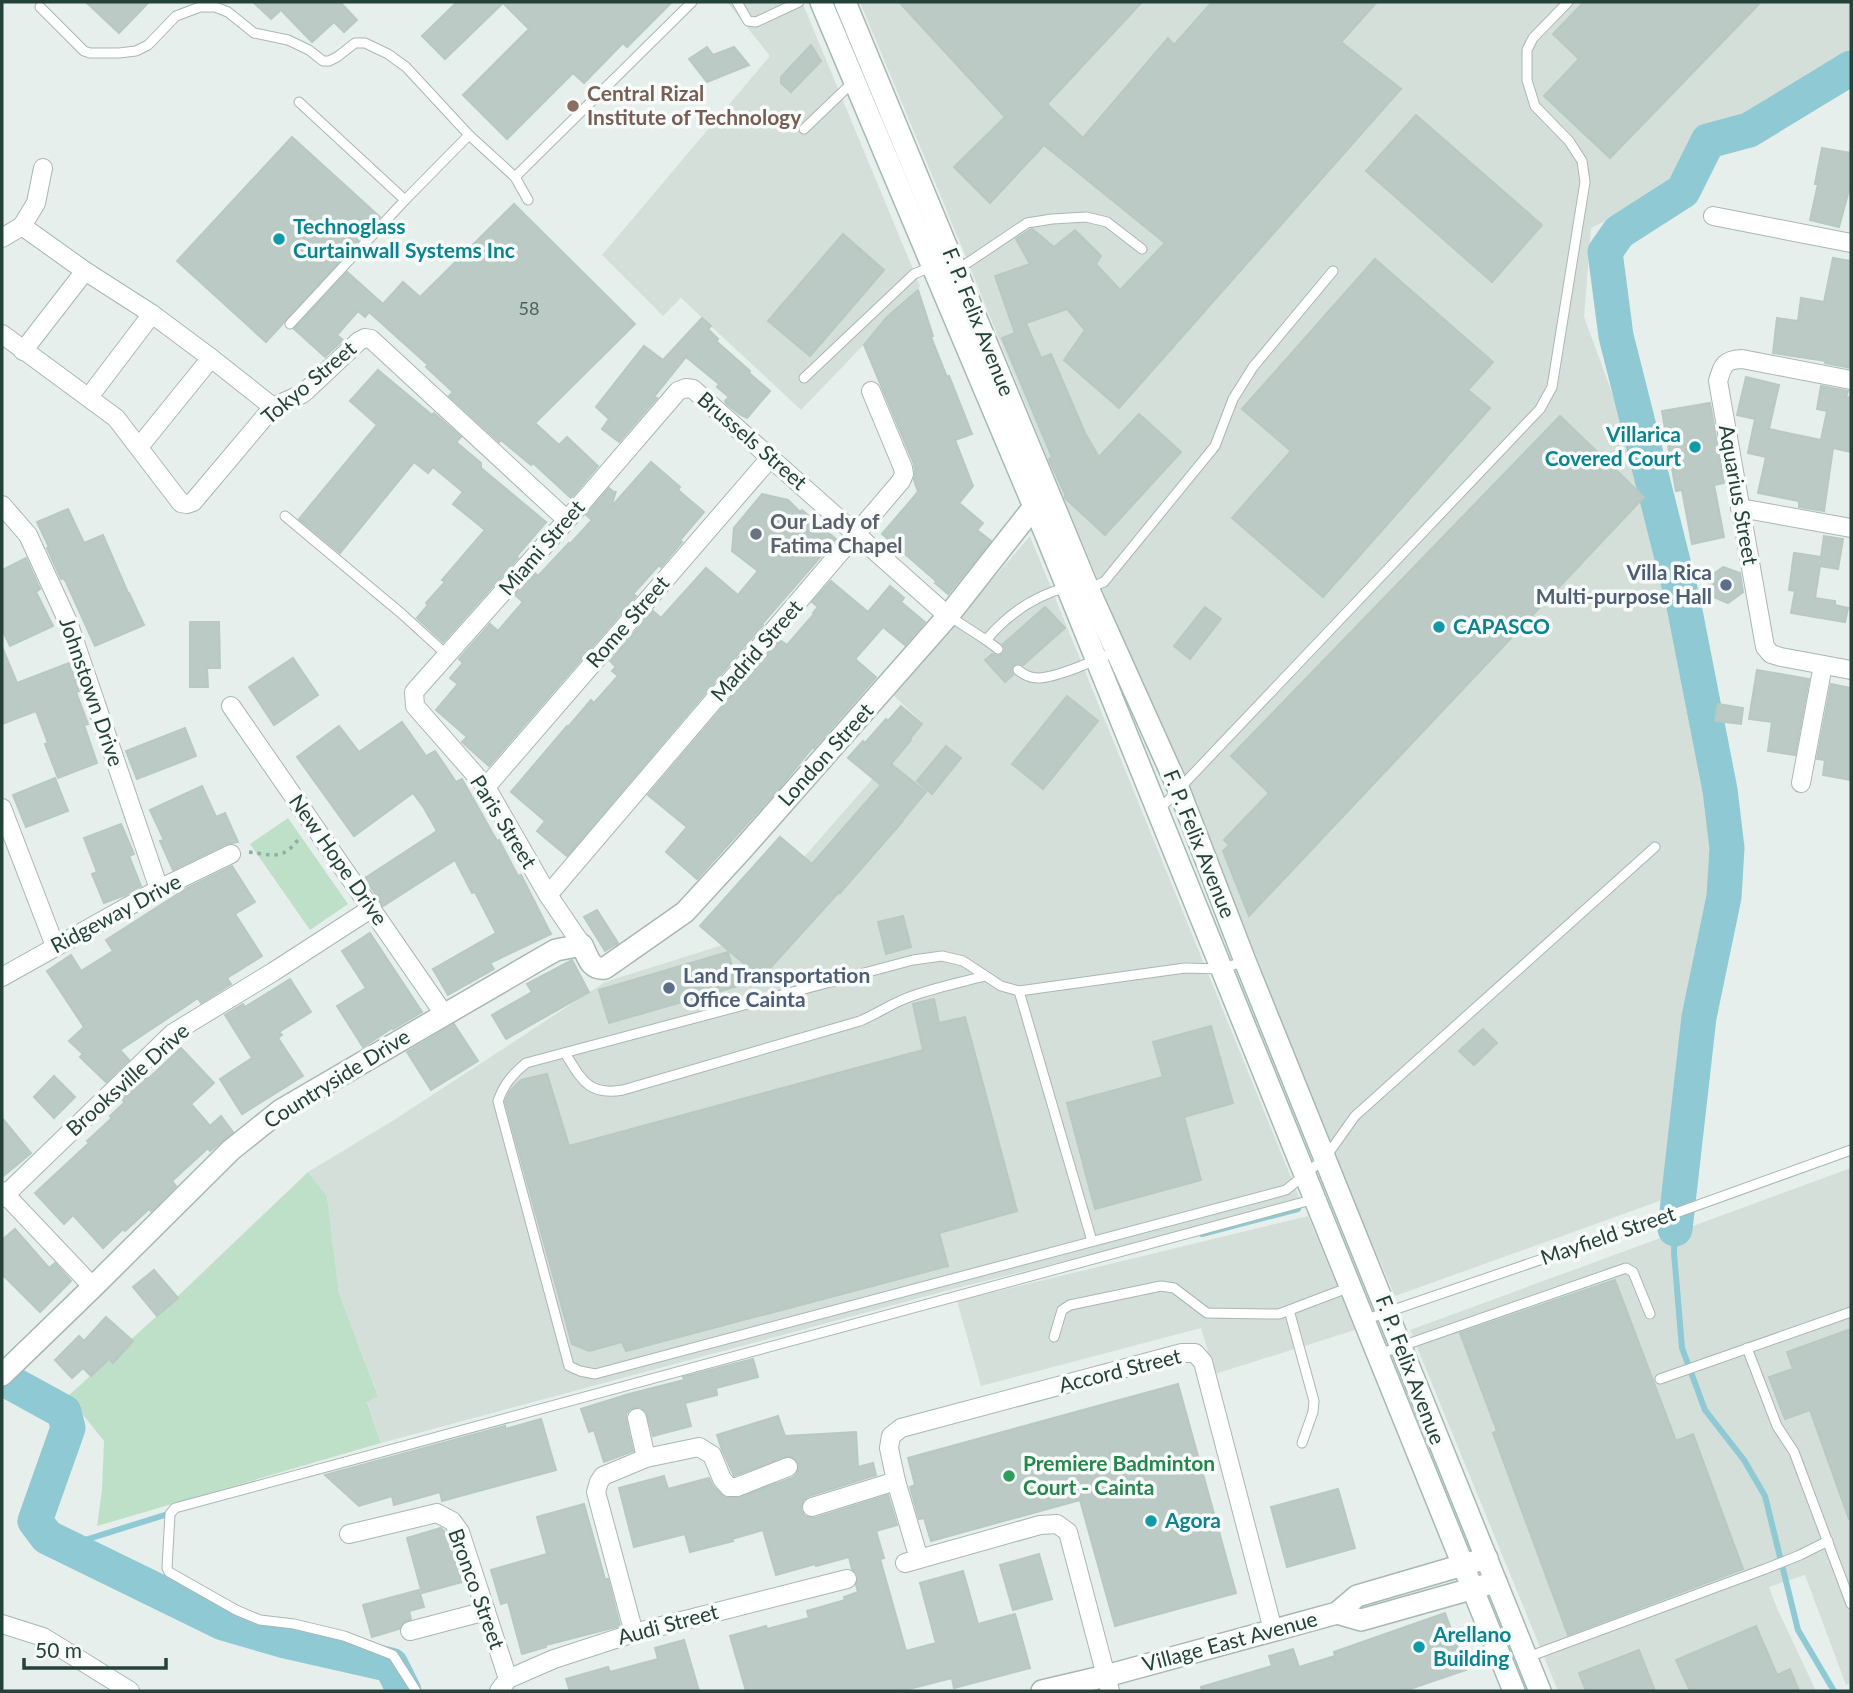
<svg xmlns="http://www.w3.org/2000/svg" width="1853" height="1693" viewBox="0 0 1853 1693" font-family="Lato,sans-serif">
<rect width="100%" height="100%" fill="#e6efeb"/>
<g fill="#d4dfda">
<polygon points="727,2 802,2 920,286 801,410 681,298 663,316 602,255 770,56"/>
<polygon points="860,2 1851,2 1851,55 1743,121 1705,127 1664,191 1591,228 1584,317 1655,509 1704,792 1710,842 1712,901 1677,1055 1665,1199 1395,1296 1334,1155 1245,928 1062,494 963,250"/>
<polygon points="1030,536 1301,1202 953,1289 381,1443 367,1401 378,1395 339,1293 327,1196 308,1172 394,1120 605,982 729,943 922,722 893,695"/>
<polygon points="1851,1168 1851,1683 1846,1685 1805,1575 1769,1587 1777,1608 1816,1691 1558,1691 1410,1330"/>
<polygon points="1308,1216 1355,1330 1215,1374 1201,1328 981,1386 957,1301"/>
</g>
<g fill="#bfe0c8">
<polygon points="288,818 348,904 310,930 250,844"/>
<polygon points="308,1172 327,1196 339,1293 378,1396 367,1402 381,1443 97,1526 102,1490 104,1441 68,1396 157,1316"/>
</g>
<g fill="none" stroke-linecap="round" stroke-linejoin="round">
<g stroke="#8ec9d4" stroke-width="6">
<polyline points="1675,1229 1674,1253 1682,1348 1705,1410 1744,1460 1765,1496 1798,1630 1834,1691"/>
<polyline points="1202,1234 1298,1209"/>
<polyline points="66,1546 171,1513"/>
</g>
<g stroke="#8ec9d4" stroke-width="35">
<polyline points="1675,1229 1699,1017 1724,897 1727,848 1720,790 1683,601 1616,336 1605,252 1619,232 1683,191 1708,141 1749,130 1851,68"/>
<polyline points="2,1378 64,1412 68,1428 35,1521 47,1537 223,1623 285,1641 391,1665 404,1691"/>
</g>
</g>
<g fill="#bbcac4" stroke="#b8c9c2" stroke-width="2">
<polygon points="86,2 149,2 119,33"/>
<polygon points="253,2 340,2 357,20 344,32 334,22 312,42 281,10 271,19"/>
<polygon points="457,2 672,2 627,47 623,43 584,83 573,73 507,139 463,95 529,29 503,3 445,59 422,36"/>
<polygon points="899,2 1142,2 1047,104 1083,138 1168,38 1174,45 1212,2 1377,2 1341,42 1401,89 1119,408 1064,360 1085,330 1067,309 1026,323 1041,358 1051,354 1085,433 1099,457 1139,414 1181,452 1105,535 1065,498 1065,494 1049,459 1052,457 1002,338 1015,333 995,276 1030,264 1016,239 1030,230 1032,229 1054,247 1075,230 1101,256 1096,264 1120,290 1165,243 1044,145 990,203 954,167 1005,117"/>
<polygon points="1584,2 1761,2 1610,158 1544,96 1579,59 1553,34"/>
<polygon points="811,45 821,61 791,92 781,83 781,77"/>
<polygon points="707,47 713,55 734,47 749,65 707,82 689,59"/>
<polygon points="1416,115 1542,225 1492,282 1366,171"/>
<polygon points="292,137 380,217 266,342 177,261"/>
<polygon points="1822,148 1851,153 1851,190 1849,190 1839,227 1810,220 1818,184 1815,184"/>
<polygon points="514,204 635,324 535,423 559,445 567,437 598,466 571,498 533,463 531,465 501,440 499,442 497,440 449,396 453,392 426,367 428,365 369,312 365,317 358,311 337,335 343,340 325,357 294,329 347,272 383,304 403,282 420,297"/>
<polygon points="843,234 884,270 810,356 768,321"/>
<polygon points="1833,258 1851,261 1851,368 1825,363 1826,361 1773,353 1777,318 1798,321 1801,298 1824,302"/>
<polygon points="1375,259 1493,362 1468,390 1490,408 1323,597 1232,518 1291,451 1242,409"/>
<polygon points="918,290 933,336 931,337 947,377 949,376 972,434 955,440 973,486 959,503 983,523 977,530 991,541 948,594 935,583 936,581 882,534 918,492 914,480 915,473 914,464 864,345 887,317"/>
<polygon points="702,318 711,326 708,329 718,339 716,341 750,371 749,373 770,391 747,418 739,414 726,403 725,401 729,397 717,387 719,384 686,357 654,397 657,398 619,442 602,429 609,419 596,407 644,346 663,360"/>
<polygon points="378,370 432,415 434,413 461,437 456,442 481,463 481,468 546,522 516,557 518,558 443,642 417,618 428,605 426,603 445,582 442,580 485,530 453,504 463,492 433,467 428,473 414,462 340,553 299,519 377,425 350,401"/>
<polygon points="1746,377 1779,385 1769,429 1821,440 1827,411 1817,409 1821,386 1848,391 1846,397 1851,398 1851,452 1833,448 1824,511 1799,507 1799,501 1758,493 1766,457 1748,453 1755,419 1737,415"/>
<polygon points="1710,403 1724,483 1714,485 1724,537 1692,544 1682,490 1676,491 1662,411"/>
<polygon points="1560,416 1644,497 1249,916 1223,851 1229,845 1224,840 1269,793 1231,756"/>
<polygon points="651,462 680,487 678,490 704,512 680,540 682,542 661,567 659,565 633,594 636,596 489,766 462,742 467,737 436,710 458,684 450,678 463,663 459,659 490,624 498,631 523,602 515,595 535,573 538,576 569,543 570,544 592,520 586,515 609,488 615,493 616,491 611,507"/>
<polygon points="762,494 788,500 800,512 802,510 836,539 762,624 763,625 567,856 537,831 545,821 511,792 567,726 568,727 591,700 594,703 618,676 612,671 616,667 610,661 653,611 661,618 706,568 738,595 758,571 732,551 734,528"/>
<polygon points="68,509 84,543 103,535 128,593 129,593 144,625 95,646 66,582 63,578 61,579 47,548 49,547 37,522"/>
<polygon points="1824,536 1843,539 1838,569 1820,566 1815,598 1835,601 1835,605 1848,608 1845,622 1791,613 1795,591 1789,590 1794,553 1821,557"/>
<polygon points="26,558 40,589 36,592 53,626 10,646 2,629 2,570"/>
<polygon points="1723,567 1740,573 1743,592 1728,603 1711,596 1708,578"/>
<polygon points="831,581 868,612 890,586 904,598 901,602 925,622 905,645 883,627 855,659 876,677 814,748 813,747 780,787 697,879 666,852 687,827 648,795 780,640 787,645 814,614 813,613 818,607 812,602"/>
<polygon points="1045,607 1065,628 1023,665 1018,663 1013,665 1011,670 1013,675 1005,682 985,660 992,654 998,656 1003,654 1005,649 1003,644"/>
<polygon points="1205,607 1221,619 1190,659 1174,646"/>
<polygon points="190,622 219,622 220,668 207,668 208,687 190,687"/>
<polygon points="2,647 17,683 69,663 79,691 76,692 88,724 84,725 97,763 58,778 45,744 48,743 36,711 2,724"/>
<polygon points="293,658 318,695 274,725 249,687"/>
<polygon points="1757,670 1809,679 1795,755 1768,751 1772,722 1749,719"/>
<polygon points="1831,684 1851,688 1851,780 1823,775 1825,760 1817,759"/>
<polygon points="1067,696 1098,721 1043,789 1012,764"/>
<polygon points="1718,704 1743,708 1741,724 1715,721"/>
<polygon points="901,706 922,724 910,739 911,740 891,764 926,792 901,822 902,822 840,893 839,892 761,978 700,926 780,837 812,864 881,785 848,758 863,741 865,743 886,719 888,721"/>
<polygon points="402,722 426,756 435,751 456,782 462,779 497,841 499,840 518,876 521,875 551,934 490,963 494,969 448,995 433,969 496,933 475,892 472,893 455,860 383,906 365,878 437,831 424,808 413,793 354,836 297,757 339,726 359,752"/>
<polygon points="185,728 196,756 137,779 126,751"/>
<polygon points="946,746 961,758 932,794 917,781"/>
<polygon points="55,778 68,811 26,827 13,795"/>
<polygon points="202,786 216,817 225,813 238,842 226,844 173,870 160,841 164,840 150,810"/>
<polygon points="121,824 134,854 129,856 141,886 125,895 104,903 92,874 97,872 84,838"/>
<polygon points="232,866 255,902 235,914 262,956 227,978 231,984 201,1003 198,998 120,1050 129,1060 106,1082 80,1057 83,1054 69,1041 84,1027 47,971 71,955 81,971 113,951 106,940 187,888"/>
<polygon points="597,910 618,943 605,951 584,917"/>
<polygon points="903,916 911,947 886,954 878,922"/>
<polygon points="370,933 422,1012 393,1029 392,1028 363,1047 337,1006 366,988 342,951"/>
<polygon points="728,952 738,986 609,1023 599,990"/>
<polygon points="572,960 589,992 506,1039 492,1015 532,992 527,984"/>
<polygon points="290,979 311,1012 279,1032 282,1035 278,1038 303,1076 242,1114 220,1079 252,1058 225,1015 243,1004 245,1007"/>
<polygon points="934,999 939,1023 965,1017 1017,1211 939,1233 948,1266 626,1351 622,1342 589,1351 572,1344 505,1101 510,1091 521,1080 547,1074 569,1146 923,1050 913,1004"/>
<polygon points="454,1024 478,1061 431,1090 407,1052"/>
<polygon points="1211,1026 1233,1103 1184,1117 1201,1180 1095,1209 1067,1103 1163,1077 1153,1042"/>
<polygon points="1483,1029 1497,1043 1474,1065 1459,1051"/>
<polygon points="181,1048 214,1083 191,1104 210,1126 221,1116 233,1132 210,1151 208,1148 172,1181 176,1186 151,1211 149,1209 125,1231 123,1229 103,1248 73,1215 64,1224 35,1193 89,1143 87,1141 112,1118 110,1116 125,1102 121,1099 145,1076 148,1079"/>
<polygon points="54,1076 75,1097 54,1118 34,1097"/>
<polygon points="2,1118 31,1153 2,1177"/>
<polygon points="15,1229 49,1268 55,1263 71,1281 40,1312 2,1274 2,1240"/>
<polygon points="154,1270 178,1298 157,1316 133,1287"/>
<polygon points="1615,1280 1676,1441 1693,1434 1743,1569 1568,1635 1493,1433 1497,1431 1460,1333"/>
<polygon points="106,1317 133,1341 113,1363 109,1359 91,1376 83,1368 72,1378 55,1360 79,1336 84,1341"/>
<polygon points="1851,1329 1851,1518 1849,1519 1810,1410 1785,1419 1769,1377 1793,1369 1787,1352"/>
<polygon points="753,1359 758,1377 716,1388 717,1395 685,1403 691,1426 653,1436 646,1411 640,1407 630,1409 626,1414 626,1420 633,1451 604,1462 594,1430 589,1432 581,1409 629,1394 684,1380 683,1377"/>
<polygon points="1178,1384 1236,1593 1115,1626 1080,1500 931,1541 924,1518 919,1519 910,1487 915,1485 908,1458"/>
<polygon points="778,1416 785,1436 856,1432 858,1467 873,1463 876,1475 809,1496 803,1500 801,1510 805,1516 815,1518 888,1495 897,1525 876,1531 884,1558 880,1559 906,1651 936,1643 920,1583 963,1571 978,1624 1015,1614 1030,1668 954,1688 952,1678 901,1691 746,1691 730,1636 766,1626 767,1629 809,1618 807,1611 845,1600 844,1597 858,1592 856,1585 858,1576 852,1569 849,1557 816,1566 815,1564 776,1575 763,1530 732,1539 733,1541 690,1552 685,1534 634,1547 619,1488 664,1476 668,1489 709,1478 713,1486 724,1497 737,1498 792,1478 797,1474 799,1464 794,1458 789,1456 734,1476 722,1450 717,1435"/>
<polygon points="541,1419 556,1470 442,1501 440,1492 394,1505 392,1496 359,1506 325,1475 505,1426 505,1429"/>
<polygon points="1338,1489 1355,1548 1287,1567 1271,1507"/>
<polygon points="584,1504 605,1579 608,1579 620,1626 546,1645 546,1647 522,1654 508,1602 501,1604 491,1570 547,1554 537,1517"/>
<polygon points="441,1528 450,1537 462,1582 422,1593 407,1538"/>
<polygon points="1039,1554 1052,1599 1013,1610 1000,1565"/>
<polygon points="419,1590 424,1607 409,1611 411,1619 403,1623 399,1629 372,1637 363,1605"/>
<polygon points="1445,1613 1466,1670 1404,1691 1202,1691 1201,1687 1272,1666 1269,1656 1293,1649 1299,1667 1335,1656 1334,1652"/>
<polygon points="1756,1626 1777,1675 1790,1669 1799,1691 1690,1691 1676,1660"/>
<polygon points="684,1640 699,1691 570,1691 566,1679 608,1667 610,1672 658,1659 655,1648"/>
<polygon points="1639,1650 1655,1691 1586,1691 1579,1673"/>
</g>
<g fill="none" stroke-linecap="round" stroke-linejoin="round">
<g stroke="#a8b8b2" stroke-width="11">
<g id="service">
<polyline points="737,2 748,21 756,22 799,2"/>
<polyline points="40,7 84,51 90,53 119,53 136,51 148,45 176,16 200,7 215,7 228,12 254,33 288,40 309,50 323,61 329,61 337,57 355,43 365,43 388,54 406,67 469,135"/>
<polyline points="299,102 405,200"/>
<polyline points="804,129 853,82"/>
<polyline points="515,177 692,2"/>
<polyline points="957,270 1027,223 1052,219 1086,217 1107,222 1142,249"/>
<polyline points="290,324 405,200 469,135 515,177 528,200"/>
<polyline points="804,378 914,274 933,266"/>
<polyline points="285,516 402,614 447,655"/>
<polyline points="1089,588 1104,582 1215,446 1233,399 1253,367 1333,271"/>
<polyline points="949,616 986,640"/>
<path d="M 998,649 L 986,640 C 1008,614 1036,595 1068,587"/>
<path d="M 1018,670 C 1024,675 1030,678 1038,678 C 1056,678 1099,659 1116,651"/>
<polyline points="1158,811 1540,409 1552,387 1585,182 1582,161 1569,141 1535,106 1527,80 1527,50 1533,38 1568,2"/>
<path d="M 1245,961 L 1221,969 L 1185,968 L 1019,991 L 1001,986 L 963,961 L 942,956 L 913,960 L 526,1063 C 512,1075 504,1084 498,1101 L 569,1366 L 580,1371 L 595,1374 L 1286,1190 L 1325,1158 L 1355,1116 L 1655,847"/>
<polyline points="1019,991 1092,1241"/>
<path d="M 565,1053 C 582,1080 588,1096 623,1090 L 860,1021 C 879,1013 895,1001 915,995 C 938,987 962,982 985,976"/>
<polyline points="1289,1310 1314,1401 1313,1412 1302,1443"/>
<polyline points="1364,1320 1651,1222 1851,1150"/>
<polyline points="1054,1337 1062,1310 1070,1305 1161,1286 1174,1288 1207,1313 1269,1314 1279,1314 1350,1287"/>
<polyline points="1747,1348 1777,1426 1794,1452 1851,1604"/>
<polyline points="1379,1354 1626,1268 1633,1272 1650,1314"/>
<polyline points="1660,1379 1851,1312"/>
<polyline points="1528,1657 1765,1569 1800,1555 1828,1541"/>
<polyline points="416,1691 393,1655 344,1636 294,1624 260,1620 236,1610 169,1572 167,1568 170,1514 175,1508 1315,1199"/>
</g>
</g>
<g stroke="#a8b8b2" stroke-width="20">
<g id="minor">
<polyline points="1713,216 1851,243"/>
<polyline points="22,226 85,271 152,314 211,358 273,407"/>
<polyline points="2,238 22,226 36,203 43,168"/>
<polyline points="2,334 116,418 181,503 187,504 193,502 273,407 302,394 308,389 359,341 365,338 371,339 567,520"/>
<polyline points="23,351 85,271"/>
<path d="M 1851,380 L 1742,359 C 1724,360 1723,365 1718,381 L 1765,647 L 1771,654 L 1781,657 L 1851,670"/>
<polyline points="89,397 152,314"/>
<polyline points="139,447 211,358"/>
<polyline points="2,505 28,535 68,622 159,889"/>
<polyline points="1740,508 1851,528"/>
<polyline points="231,706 444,1014"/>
<polyline points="1801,783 1823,665"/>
<polyline points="486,787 771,457"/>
<polyline points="2,808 55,946"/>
<polyline points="548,895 901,481 904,474 903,468 871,391"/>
<polyline points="582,945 548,895 486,787 415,706 414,692 567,520 678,391 686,388 693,389 948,616"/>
<polyline points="2,977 159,889 231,854"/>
<polyline points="2,1191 93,1287"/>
<polyline points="2,1198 173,1033 273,972 372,908"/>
<polyline points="637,1418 646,1458"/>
<polyline points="812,1507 896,1481"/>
<polyline points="349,1534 437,1513 452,1521 460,1532 508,1679"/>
<polyline points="919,1559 896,1481 889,1448 891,1436 901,1428 1182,1353 1195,1353 1203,1362 1273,1630"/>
<polyline points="905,1563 1040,1525 1057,1524 1068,1532 1110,1691"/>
<polyline points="2,1624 43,1637 130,1691"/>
<polyline points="410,1631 486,1611"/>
<polyline points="634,1633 596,1492 599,1482 603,1476 646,1458 699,1447 712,1455 722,1479 729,1487 737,1487 788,1467"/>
<polyline points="499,1691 508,1679 554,1659 634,1633 847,1579"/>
</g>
</g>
<g stroke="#a8b8b2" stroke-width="24">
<g id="tertiary">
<path d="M 2,1375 L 93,1287 L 231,1150 L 281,1110 L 547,955 L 556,950 L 582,945 C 588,957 590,970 605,968 L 685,912 L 740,852 L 948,616 L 1044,494"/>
<polyline points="1337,1613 1361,1620 1496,1582"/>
<polyline points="1042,1691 1106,1676 1337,1613 1357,1596 1487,1558"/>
</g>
</g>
<g stroke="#a4bbb3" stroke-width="24">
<g id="secondary">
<polyline points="821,2 1046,535 1514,1691"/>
<polyline points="845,2 1088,588 1179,790 1245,961 1540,1691"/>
</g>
</g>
<path stroke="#86b3a5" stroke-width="3.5" stroke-dasharray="3.5 5" stroke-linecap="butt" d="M 249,852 C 274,855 283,861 300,837"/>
<use href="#service" stroke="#fff" stroke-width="9"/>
<use href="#minor" stroke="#fff" stroke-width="18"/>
<use href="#tertiary" stroke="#fff" stroke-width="21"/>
<use href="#secondary" stroke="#fff" stroke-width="21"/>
</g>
<circle fill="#8d6e63" stroke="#f7fbf9" stroke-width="2.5" cx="573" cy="106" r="7"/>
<g fill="#0f9aa8" stroke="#f7fbf9" stroke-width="2.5">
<circle cx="279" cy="239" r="7"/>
<circle cx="1695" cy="447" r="7"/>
<circle cx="1439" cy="627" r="7"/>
<circle cx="1151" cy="1521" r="7"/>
<circle cx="1419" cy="1647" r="7"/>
</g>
<circle fill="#6b7280" stroke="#f7fbf9" stroke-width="2.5" cx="756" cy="534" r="7"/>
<g fill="#5c6f8a" stroke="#f7fbf9" stroke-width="2.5">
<circle cx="1726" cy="585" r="7"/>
<circle cx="669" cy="988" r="7"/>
</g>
<circle fill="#2e9e5b" stroke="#f7fbf9" stroke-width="2.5" cx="1009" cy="1476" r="7"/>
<g text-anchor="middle" stroke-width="7" stroke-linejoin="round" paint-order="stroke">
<g font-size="18" fill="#4a645c">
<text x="529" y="315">58</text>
</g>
<g font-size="21" font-weight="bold" fill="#785e54" stroke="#f7fbf9" text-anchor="start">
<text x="587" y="101">Central Rizal<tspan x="587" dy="24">Institute of Technology</tspan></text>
</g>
<g font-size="21" font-weight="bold" fill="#0d838f" stroke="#f7fbf9" text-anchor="start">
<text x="293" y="234">Technoglass<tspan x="293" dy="24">Curtainwall Systems Inc</tspan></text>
<text x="1681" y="442" text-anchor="end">Villarica<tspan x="1681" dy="24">Covered Court</tspan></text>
<text x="1453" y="634">CAPASCO</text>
<text x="1165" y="1528">Agora</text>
<text x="1433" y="1642">Arellano<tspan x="1433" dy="24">Building</tspan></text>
</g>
<g font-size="21" fill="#24423a" stroke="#f7fbf9">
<text transform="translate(978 322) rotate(68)" y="7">F. P. Felix Avenue</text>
<text transform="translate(309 383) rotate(-40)" y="7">Tokyo Street</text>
<text transform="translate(752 441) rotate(41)" y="7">Brussels Street</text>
<text transform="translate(1738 495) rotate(80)" y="7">Aquarius Street</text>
<text transform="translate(542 548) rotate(-49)" y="7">Miami Street</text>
<text transform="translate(628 622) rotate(-49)" y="7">Rome Street</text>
<text transform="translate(757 651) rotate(-49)" y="7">Madrid Street</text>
<text transform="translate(91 692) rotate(71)" y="7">Johnstown Drive</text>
<text transform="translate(826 755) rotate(-48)" y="7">London Street</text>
<text transform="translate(503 822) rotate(58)" y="7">Paris Street</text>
<text transform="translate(1199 844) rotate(68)" y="7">F. P. Felix Avenue</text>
<text transform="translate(338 860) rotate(55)" y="7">New Hope Drive</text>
<text transform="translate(116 914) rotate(-28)" y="7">Ridgeway Drive</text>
<text transform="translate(337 1079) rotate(-32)" y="7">Countryside Drive</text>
<text transform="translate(128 1080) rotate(-42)" y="7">Brooksville Drive</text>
<text transform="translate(1608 1236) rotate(-19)" y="7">Mayfield Street</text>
<text transform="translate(1410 1370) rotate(69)" y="7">F. P. Felix Avenue</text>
<text transform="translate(1120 1371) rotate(-14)" y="7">Accord Street</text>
<text transform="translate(476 1589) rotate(70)" y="7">Bronco Street</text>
<text transform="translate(668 1625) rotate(-15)" y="7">Audi Street</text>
<text transform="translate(1230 1642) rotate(-15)" y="7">Village East Avenue</text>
</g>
<g font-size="21" font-weight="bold" fill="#5b616d" stroke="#f7fbf9" text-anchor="start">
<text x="770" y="529">Our Lady of<tspan x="770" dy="24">Fatima Chapel</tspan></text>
</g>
<g font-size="21" font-weight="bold" fill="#4e5e75" stroke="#f7fbf9" text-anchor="end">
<text x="1712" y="580">Villa Rica<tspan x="1712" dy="24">Multi-purpose Hall</tspan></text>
<text x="683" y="983" text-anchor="start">Land Transportation<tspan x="683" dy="24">Office Cainta</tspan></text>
</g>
<g font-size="21" font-weight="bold" fill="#27864d" stroke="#f7fbf9" text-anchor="start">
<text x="1023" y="1471">Premiere Badminton<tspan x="1023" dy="24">Court - Cainta</tspan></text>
</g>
</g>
<rect width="1853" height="1693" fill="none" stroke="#24423a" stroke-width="7"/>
<path d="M24 1658v10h142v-10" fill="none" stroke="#24423a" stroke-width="3.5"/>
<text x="35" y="1658" font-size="21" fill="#24423a" stroke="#f7fbf9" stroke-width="5" paint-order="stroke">50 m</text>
</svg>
